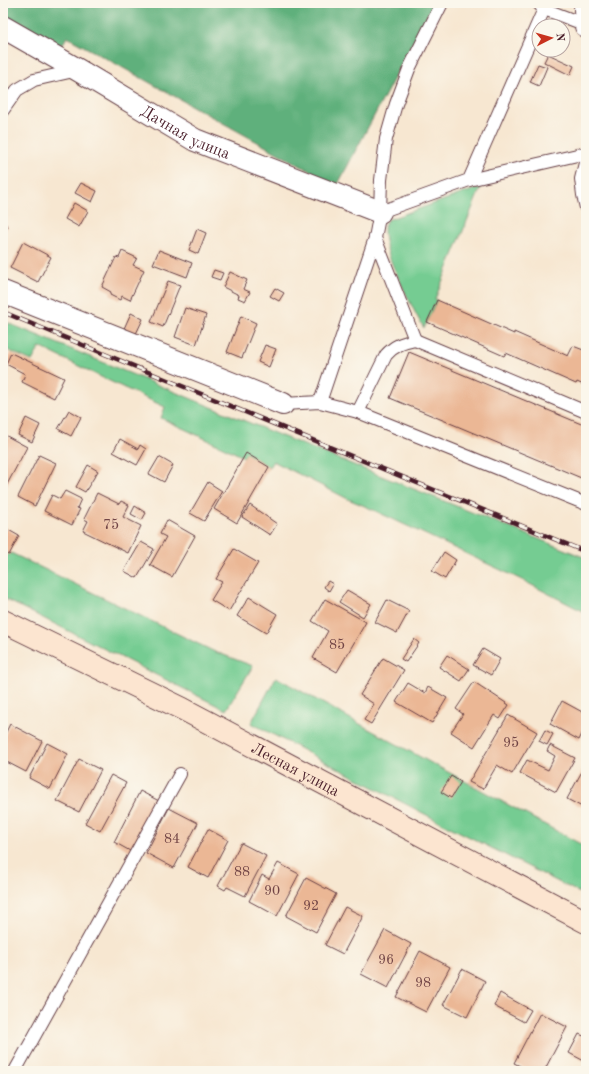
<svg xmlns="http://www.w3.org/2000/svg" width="589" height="1074" viewBox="0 0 589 1074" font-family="'Old Standard TT',serif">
<rect width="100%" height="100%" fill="#fbf7ec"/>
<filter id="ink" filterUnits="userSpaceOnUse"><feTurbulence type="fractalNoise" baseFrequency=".025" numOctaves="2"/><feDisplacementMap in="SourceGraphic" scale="8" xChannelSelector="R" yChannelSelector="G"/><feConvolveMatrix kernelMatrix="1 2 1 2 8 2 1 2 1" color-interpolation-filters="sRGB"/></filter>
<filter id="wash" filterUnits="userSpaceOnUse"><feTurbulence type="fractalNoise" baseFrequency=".012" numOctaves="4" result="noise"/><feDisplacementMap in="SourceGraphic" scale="16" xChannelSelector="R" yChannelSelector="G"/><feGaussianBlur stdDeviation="0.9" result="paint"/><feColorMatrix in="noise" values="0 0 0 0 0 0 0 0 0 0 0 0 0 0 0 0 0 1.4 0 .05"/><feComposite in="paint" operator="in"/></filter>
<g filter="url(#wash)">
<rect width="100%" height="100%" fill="#f7e7d1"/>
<g fill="#74cc92" stroke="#5f765e">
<path d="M 481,187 L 435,299 L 437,300 L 424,328 C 418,319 413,308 408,298 C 399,279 383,250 384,229 C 384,225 385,223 387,220 Z"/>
<polygon points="3,321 284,437 586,558 586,613 520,579 367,507 348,499 273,461 269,467 246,453 244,457 161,418 165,407 101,377 40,347 32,361 3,348"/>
<polygon points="3,552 9,555 11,553 213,651 253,666 226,710 3,598"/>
<polygon points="276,677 367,728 586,847 586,896 440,822 251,723"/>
</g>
<polygon fill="#5fb07c" stroke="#546854" points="3,3 434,3 337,186 67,37 61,47 3,15"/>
<g id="blocks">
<g fill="#ebb795">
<polygon points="548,54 574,66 570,75 544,62"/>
<polygon points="538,64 547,67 539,86 530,82"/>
<polygon points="81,183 97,191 92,202 75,193"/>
<polygon points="74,203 88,211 79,227 65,219"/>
<polygon points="3,223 8,226 3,235"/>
<polygon points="197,229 206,233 198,254 189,250"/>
<polygon points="23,242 51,257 38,282 10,268"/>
<polygon points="159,250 192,263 187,277 153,264"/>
<polygon points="122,251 137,258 133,265 144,270 130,300 122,296 120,300 110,295 111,292 102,287 116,257 119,258"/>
<polygon points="214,270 223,273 220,280 211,277"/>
<polygon points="230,272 247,280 243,289 250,292 245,301 238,298 239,295 223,287"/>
<polygon points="168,281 180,285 163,327 151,322"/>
<polygon points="275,288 284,293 279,301 270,296"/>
<polygon points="437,300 514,334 514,332 568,356 573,346 586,351 586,386 577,382 576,384 506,353 504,356 427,322"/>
<polygon points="185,308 206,315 196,345 175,337"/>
<polygon points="131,313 143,319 134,338 122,333"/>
<polygon points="241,316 256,323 242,358 227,352"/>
<polygon points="265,345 276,349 269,367 258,362"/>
<polygon points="409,352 586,426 586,480 390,398"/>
<polygon points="11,353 64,378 54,398 22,382 25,374 6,364"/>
<polygon points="69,410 81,417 71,436 58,429"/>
<polygon points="26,418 40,425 32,442 18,435"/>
<polygon points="3,434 27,447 3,492"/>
<polygon points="120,439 138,449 140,445 146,449 137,465 113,452"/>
<polygon points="246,453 269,467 237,523 214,509"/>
<polygon points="39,455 56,463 35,506 18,497"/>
<polygon points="159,457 173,465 164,482 149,474"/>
<polygon points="88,465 98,471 85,492 76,487"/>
<polygon points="208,482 222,491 204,521 190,513"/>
<polygon points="65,491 81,499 77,508 80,509 72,525 44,511 52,495 60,499"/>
<polygon points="97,493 119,504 121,501 129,505 123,517 141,526 128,553 83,531 88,521 84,519"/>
<polygon points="250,505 277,524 270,535 242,517"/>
<polygon points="135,506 146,513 142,520 131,514"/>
<polygon points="167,520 195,536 172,577 150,565 166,537 160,534"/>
<polygon points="5,528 19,536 9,555 3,552 3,531"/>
<polygon points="141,542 154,549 137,578 124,571"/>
<polygon points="234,549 258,563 229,611 211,600 222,582 216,579"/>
<polygon points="444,552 456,560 445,579 432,571"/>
<polygon points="328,581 333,584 329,591 324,587"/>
<polygon points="347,590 371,604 363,617 339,602"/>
<polygon points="249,597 277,614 266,633 237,616"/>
<polygon points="325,599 366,622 337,672 313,658 328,631 312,621"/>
<polygon points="387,600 409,611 397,633 375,622"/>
<polygon points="414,639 419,643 406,662 401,659"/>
<polygon points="483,649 500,659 491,675 473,665"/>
<polygon points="447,655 469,669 461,681 439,667"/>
<polygon points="383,658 404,670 371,724 364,720 374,704 360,695"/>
<polygon points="474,682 509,705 500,719 494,715 474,747 451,732 463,714 456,709"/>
<polygon points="408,683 425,693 428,687 447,698 432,723 396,702"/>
<polygon points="562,701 586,714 586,726 579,740 550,724"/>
<polygon points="508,715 537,732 512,774 497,765 483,789 469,782"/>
<polygon points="10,724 42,741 26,772 3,760 3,738"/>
<polygon points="545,730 553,734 547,745 539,741"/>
<polygon points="47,743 68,754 50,789 29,778"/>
<polygon points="550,745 575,758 556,792 520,773 527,760 548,770 555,756 547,751"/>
<polygon points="79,759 101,770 79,812 57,801"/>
<polygon points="586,764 586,816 583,814 586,809 567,799"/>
<polygon points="111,775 126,783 100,831 85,823"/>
<polygon points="451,776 461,782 451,798 441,792"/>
<polygon points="140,791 159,801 132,852 114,842"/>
<polygon points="169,808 198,823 174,868 146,853"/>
<polygon points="208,829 228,840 208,878 188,867"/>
<polygon points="241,843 266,856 245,896 227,887 225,890 218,886"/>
<polygon points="278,863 299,874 277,916 249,901 262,875 269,879"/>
<polygon points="306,878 336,894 316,932 286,916"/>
<polygon points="345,907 363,916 343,954 325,945"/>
<polygon points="385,930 411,944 388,988 361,974"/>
<polygon points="420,951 450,967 426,1012 396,997"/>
<polygon points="462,969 485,981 467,1017 443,1005"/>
<polygon points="500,993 531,1010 524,1022 494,1006"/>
<polygon points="540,1013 567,1027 544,1071 530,1071 514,1063"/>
<polygon points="579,1034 586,1037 586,1062 569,1053"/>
</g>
</g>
</g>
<g filter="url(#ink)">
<use href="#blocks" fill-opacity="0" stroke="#643d44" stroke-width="1"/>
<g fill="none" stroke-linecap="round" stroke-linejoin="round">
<g stroke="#643d44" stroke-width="14">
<g id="lane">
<polyline points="538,3 544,9 586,25"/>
<polyline points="3,110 17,90 34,80 78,70"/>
<polyline points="586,159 581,179 583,195 586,208"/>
<polyline points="469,180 586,153"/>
<polyline points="380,212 469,180 544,9"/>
<polyline points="415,340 586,412"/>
<polyline points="320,402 375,238"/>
<path d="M 283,404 L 320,402 L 358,412 L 386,355 C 395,345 402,343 415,340 L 375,238 L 380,212 L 381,180 L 386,139 L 396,104 L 409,69 L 442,3"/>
<polyline points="358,412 586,504"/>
<polyline points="15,1071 180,774"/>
</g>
</g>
<g stroke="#643d44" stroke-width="24">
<g id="street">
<polyline points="586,3 585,9 586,26"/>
<path id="s1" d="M 3,27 L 78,70 L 195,140 L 380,212"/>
<polyline points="3,292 283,404"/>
</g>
</g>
<g stroke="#643d44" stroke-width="24">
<g id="secondary">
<path id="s2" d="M 3,621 L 183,709 L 586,922"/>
</g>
</g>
<use href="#lane" stroke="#fff" stroke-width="12"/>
<use href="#street" stroke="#fff" stroke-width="22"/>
<use href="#secondary" stroke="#fce5d0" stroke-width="22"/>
<g stroke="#4a1f2b" stroke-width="4.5">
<polyline id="rail" points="3,312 361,460 586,552"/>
</g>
<use href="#rail" stroke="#fbf7ec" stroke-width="3" stroke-dasharray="9" stroke-linecap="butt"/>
</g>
</g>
<g text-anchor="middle" stroke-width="3" stroke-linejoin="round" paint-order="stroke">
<g font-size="14" fill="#724546">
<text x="111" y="529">75</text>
<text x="337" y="649">85</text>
<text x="511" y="747">95</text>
<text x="172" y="843">84</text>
<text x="242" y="876">88</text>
<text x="272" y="895">90</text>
<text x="311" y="910">92</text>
<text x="386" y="964">96</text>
<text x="423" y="987">98</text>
</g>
<g font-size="16" fill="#4a1f2b" stroke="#fbf7ec">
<text dy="6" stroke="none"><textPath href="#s1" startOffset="211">Дачная улица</textPath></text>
<text dy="6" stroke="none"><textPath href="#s2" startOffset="328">Лесная улица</textPath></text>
</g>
</g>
<rect width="589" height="1074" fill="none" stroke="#fbf7ec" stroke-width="16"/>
<g transform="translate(551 38) rotate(84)"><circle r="19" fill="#fbf7ec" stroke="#b4a19f"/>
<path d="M0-3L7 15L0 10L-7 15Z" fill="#c8321e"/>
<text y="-6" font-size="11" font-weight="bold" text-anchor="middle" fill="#4a1f2b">N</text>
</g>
</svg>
